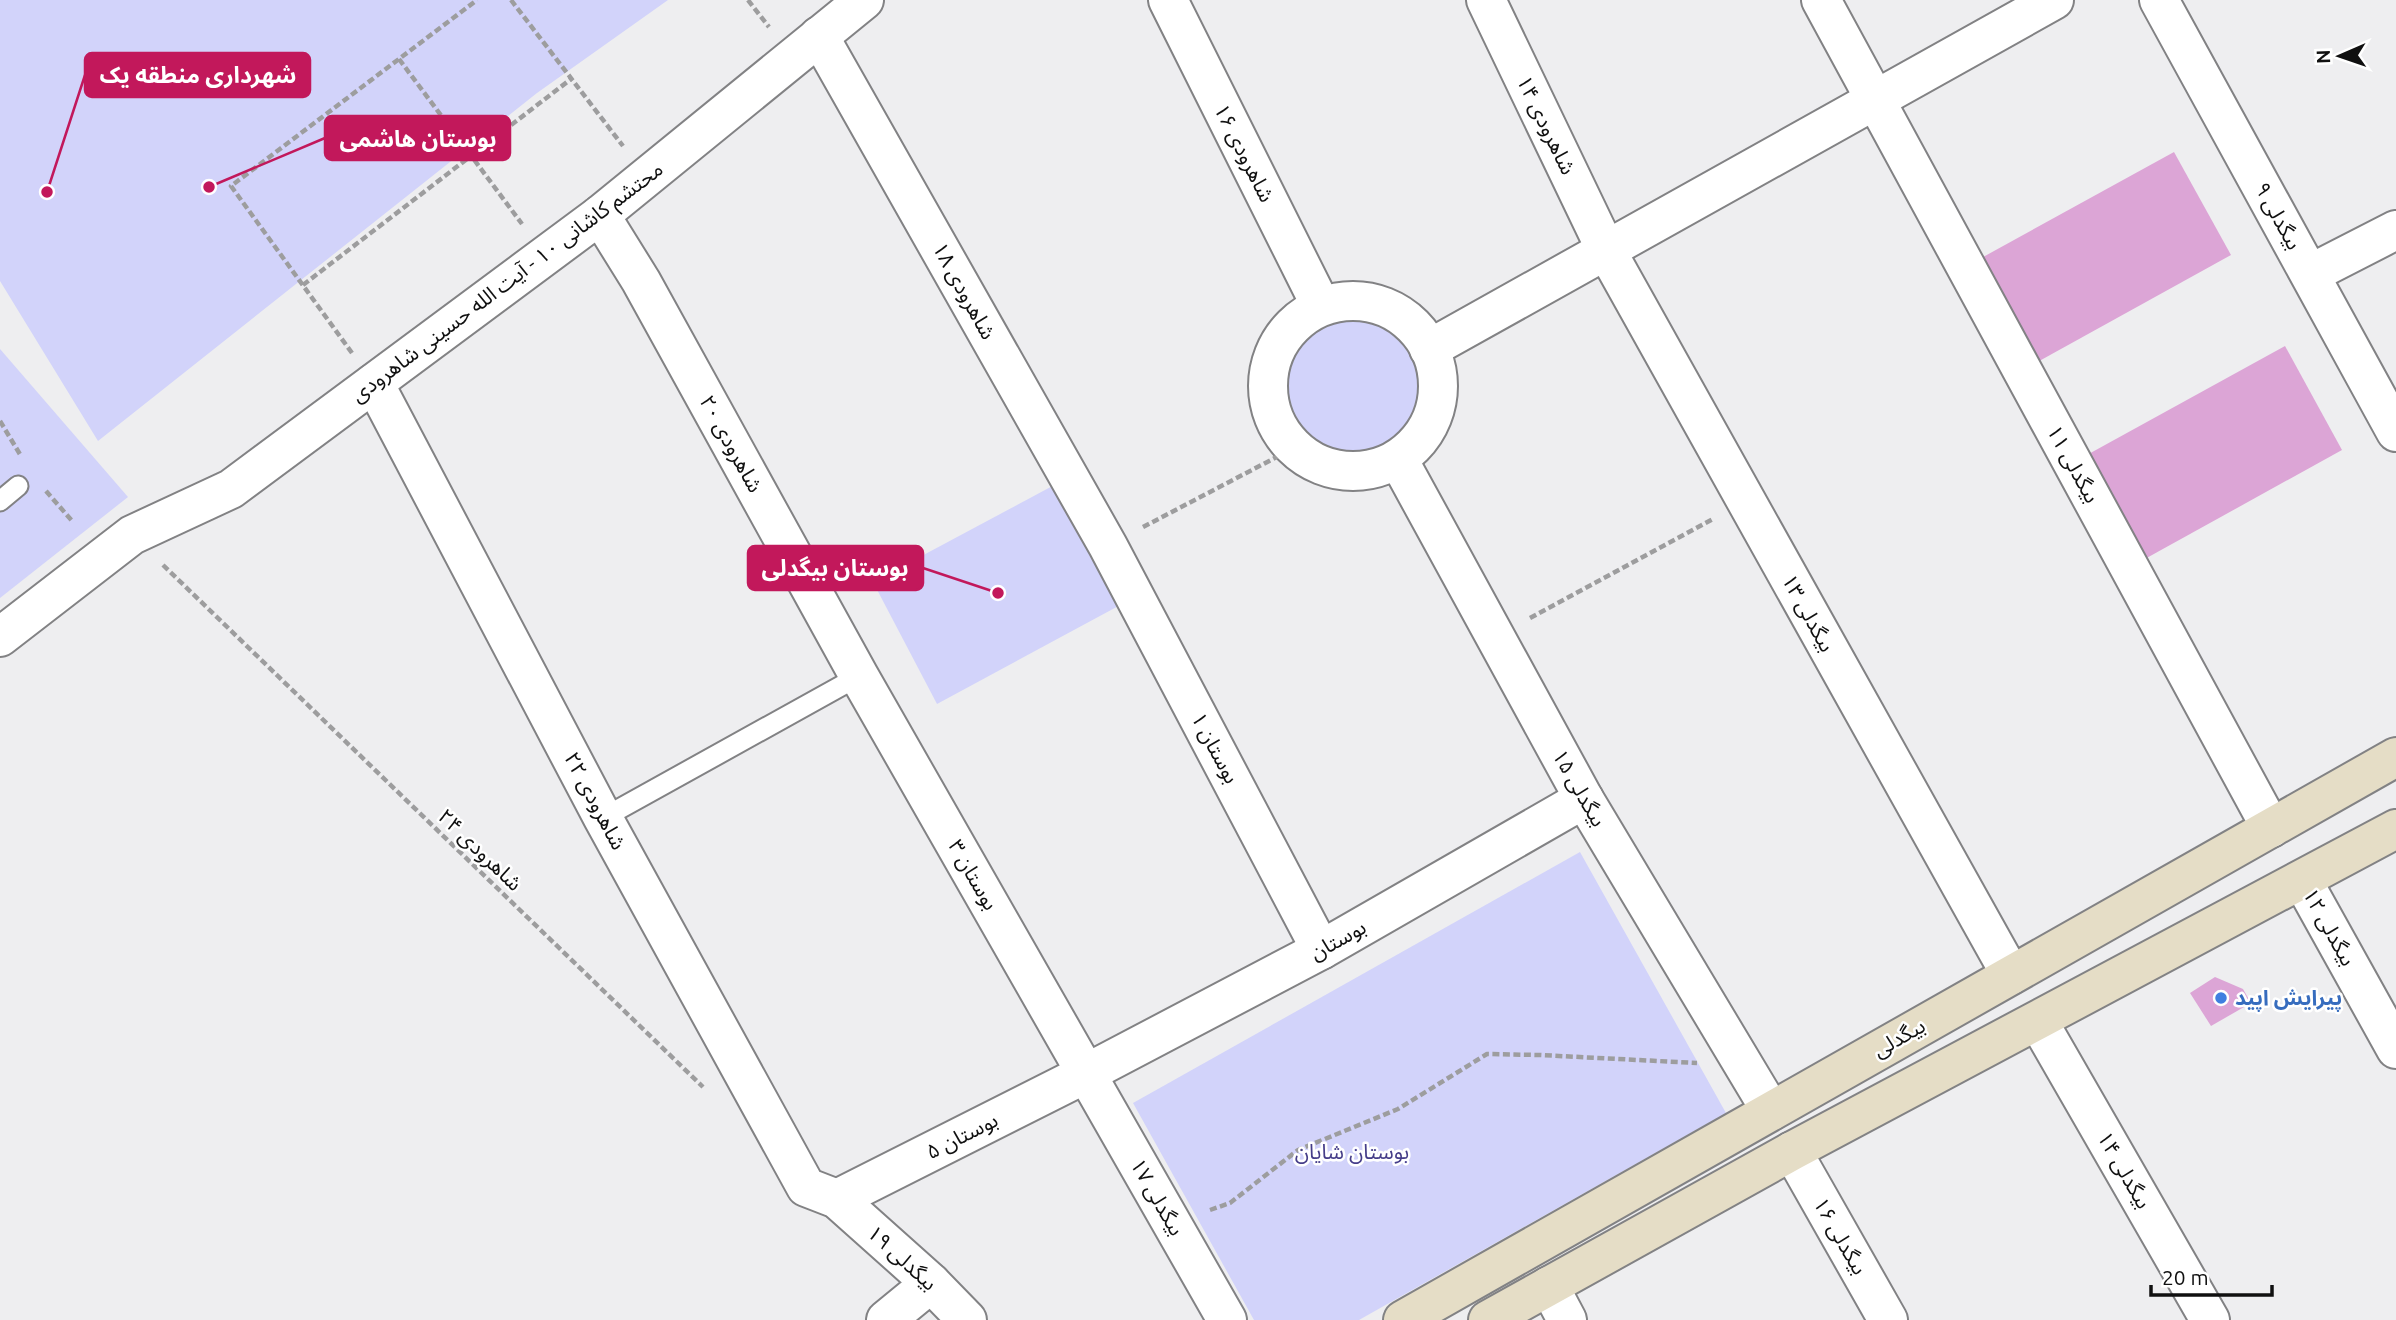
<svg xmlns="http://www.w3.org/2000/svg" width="2396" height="1320" viewBox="0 0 2396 1320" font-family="Ubuntu,'Noto Sans Arabic',sans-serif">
<rect width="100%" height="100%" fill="#eeeef0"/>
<g fill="#d2d3fa">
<polygon points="0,0 668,0 537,93 98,441 0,281"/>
<circle cx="1353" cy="385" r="71"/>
<polygon points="0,349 128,497 0,598"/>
<polygon points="1060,482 1124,603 937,704 873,582"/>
<polygon points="1580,852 1726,1113 1359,1320 1254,1320 1133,1103"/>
</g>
<g fill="#dca5d6">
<polygon points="2174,152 2231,255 2030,366 1974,262"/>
<polygon points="2285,346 2342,450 2143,560 2085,456"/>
<polygon points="2215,977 2243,989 2251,1003 2211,1026 2190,993"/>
</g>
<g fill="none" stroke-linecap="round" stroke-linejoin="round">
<g stroke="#828284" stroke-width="23">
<g id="lane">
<polyline points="0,501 18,486"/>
<polyline points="603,818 859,676"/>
</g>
</g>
<g stroke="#828284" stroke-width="42">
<g id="street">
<polyline points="1168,0 1321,306"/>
<polyline points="1486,0 1606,250 2011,975"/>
<polyline points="1821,0 2271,828"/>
<polyline points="2159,0 2396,432"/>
<polyline points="819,36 1108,546 1321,950"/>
<polyline points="600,215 641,281 859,676 1227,1320"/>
<polyline points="2310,274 2396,230"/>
<circle cx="1353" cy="386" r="85"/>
<polyline points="1429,349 2054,0"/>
<polyline points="374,383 603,818 806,1187 837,1199 931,1283 967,1320"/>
<polyline points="1398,459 1584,799 1771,1111"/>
<polyline points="0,637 132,535 231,489 600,215 864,0"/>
<polyline points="2302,880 2396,1049"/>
<polyline points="2038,1021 2210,1320"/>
<polyline points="1792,1151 1888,1320"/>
<polyline points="837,1199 1087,1073 1321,950 1584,799"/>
<polyline points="1549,1286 1567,1320"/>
<polyline points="886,1320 931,1283"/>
</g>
</g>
<g stroke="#828284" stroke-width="42">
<g id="secondary">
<polyline points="1403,1320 2396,757"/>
<polyline points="1488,1320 1792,1151 2396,829"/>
</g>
</g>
<g stroke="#9d9d9e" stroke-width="4.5" stroke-dasharray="7 3.5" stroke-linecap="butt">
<polyline points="511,0 623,146"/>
<polyline points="748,0 769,27"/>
<polyline points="399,59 522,224"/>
<polyline points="303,285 571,79"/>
<polyline points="352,353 231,186 477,0"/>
<polyline points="0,421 21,456"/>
<polyline points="46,491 73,522"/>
<polyline points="1143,527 1294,448"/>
<polyline points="163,565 703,1087"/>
<polyline points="1530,618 1713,519"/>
<polyline points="1210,1210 1230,1203 1298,1150 1398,1109 1487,1054 1540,1055 1697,1063"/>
</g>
<use href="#lane" stroke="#fff" stroke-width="19"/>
<use href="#street" stroke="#fff" stroke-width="38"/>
<use href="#secondary" stroke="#e5ddc6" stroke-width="38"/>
</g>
<circle fill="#3f7fe0" stroke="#fff" stroke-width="2.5" cx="2221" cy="998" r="7"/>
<g text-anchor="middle" stroke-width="5" stroke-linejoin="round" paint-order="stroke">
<g font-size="21" fill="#101010" stroke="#fff">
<text transform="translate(1546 125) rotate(64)" y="7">شاهرودی ۱۴</text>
<text transform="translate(1244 153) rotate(63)" y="7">شاهرودی ۱۶</text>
<text transform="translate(2278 216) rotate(61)" y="7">بیگدلی ۹</text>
<text transform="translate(507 282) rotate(-37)" y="7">محتشم کاشانی ۱۰ - آیت الله حسینی شاهرودی</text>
<text transform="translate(964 291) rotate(61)" y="7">شاهرودی ۱۸</text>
<text transform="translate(731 444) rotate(61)" y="7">شاهرودی ۲۰</text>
<text transform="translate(2073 464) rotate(61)" y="7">بیگدلی ۱۱</text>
<text transform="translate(1808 613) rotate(61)" y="7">بیگدلی ۱۳</text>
<text transform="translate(1215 748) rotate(62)" y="7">بوستان ۱</text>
<text transform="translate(1579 788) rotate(60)" y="7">بیگدلی ۱۵</text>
<text transform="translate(595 801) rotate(62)" y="7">شاهرودی ۲۲</text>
<text transform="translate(480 850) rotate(44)" y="7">شاهرودی ۲۴</text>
<text transform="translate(973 875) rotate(60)" y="7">بوستان ۳</text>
<text transform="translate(2329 927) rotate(61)" y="7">بیگدلی ۱۲</text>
<text transform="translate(1338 940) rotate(-29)" y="7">بوستان</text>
<text transform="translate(1899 1038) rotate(-30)" y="7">بیگدلی</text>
<text transform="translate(962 1136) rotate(-27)" y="7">بوستان ۵</text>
<text transform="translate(2124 1170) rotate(60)" y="7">بیگدلی ۱۴</text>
<text transform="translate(1157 1197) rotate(60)" y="7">بیگدلی ۱۷</text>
<text transform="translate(1840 1236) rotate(60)" y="7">بیگدلی ۱۶</text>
<text transform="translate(902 1258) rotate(42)" y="7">بیگدلی ۱۹</text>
</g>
<g font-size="21" font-weight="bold" fill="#366cbe" stroke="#fff" text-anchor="start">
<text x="2235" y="1005">پیرایش اپید</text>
</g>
<g font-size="21" fill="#453d89" stroke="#fff">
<text x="1352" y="1159">بوستان شایان</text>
</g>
</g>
<path fill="none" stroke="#c2185b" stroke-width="2.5" d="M47 192L85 75M209 187L325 138M998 593L923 568"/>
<g fill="#c2185b" stroke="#fff" stroke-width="2.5">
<circle cx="47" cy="192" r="7"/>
<circle cx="209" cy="187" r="7"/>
<circle cx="998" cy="593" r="7"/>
</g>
<g fill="#c2185b" stroke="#c2185b" stroke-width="2.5">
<rect x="85" y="53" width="225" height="44" rx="7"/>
<rect x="325" y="116" width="185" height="44" rx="7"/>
<rect x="748" y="546" width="175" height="44" rx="7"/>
</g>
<g font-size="23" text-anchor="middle" font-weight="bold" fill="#fff">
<text x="198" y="83">شهرداری منطقه یک</text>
<text x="418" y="147">بوستان هاشمی</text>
<text x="835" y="576">بوستان بیگدلی</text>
</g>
<g transform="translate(2340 56) rotate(268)" stroke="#ffffff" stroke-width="5" paint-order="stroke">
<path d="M0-5L12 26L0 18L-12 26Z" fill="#101010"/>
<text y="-10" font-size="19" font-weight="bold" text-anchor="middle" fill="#101010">N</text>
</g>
<path d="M2151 1285v10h121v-10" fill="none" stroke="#101010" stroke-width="3.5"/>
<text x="2162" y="1285" font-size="21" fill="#101010" stroke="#ffffff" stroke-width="5" paint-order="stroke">20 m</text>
</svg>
